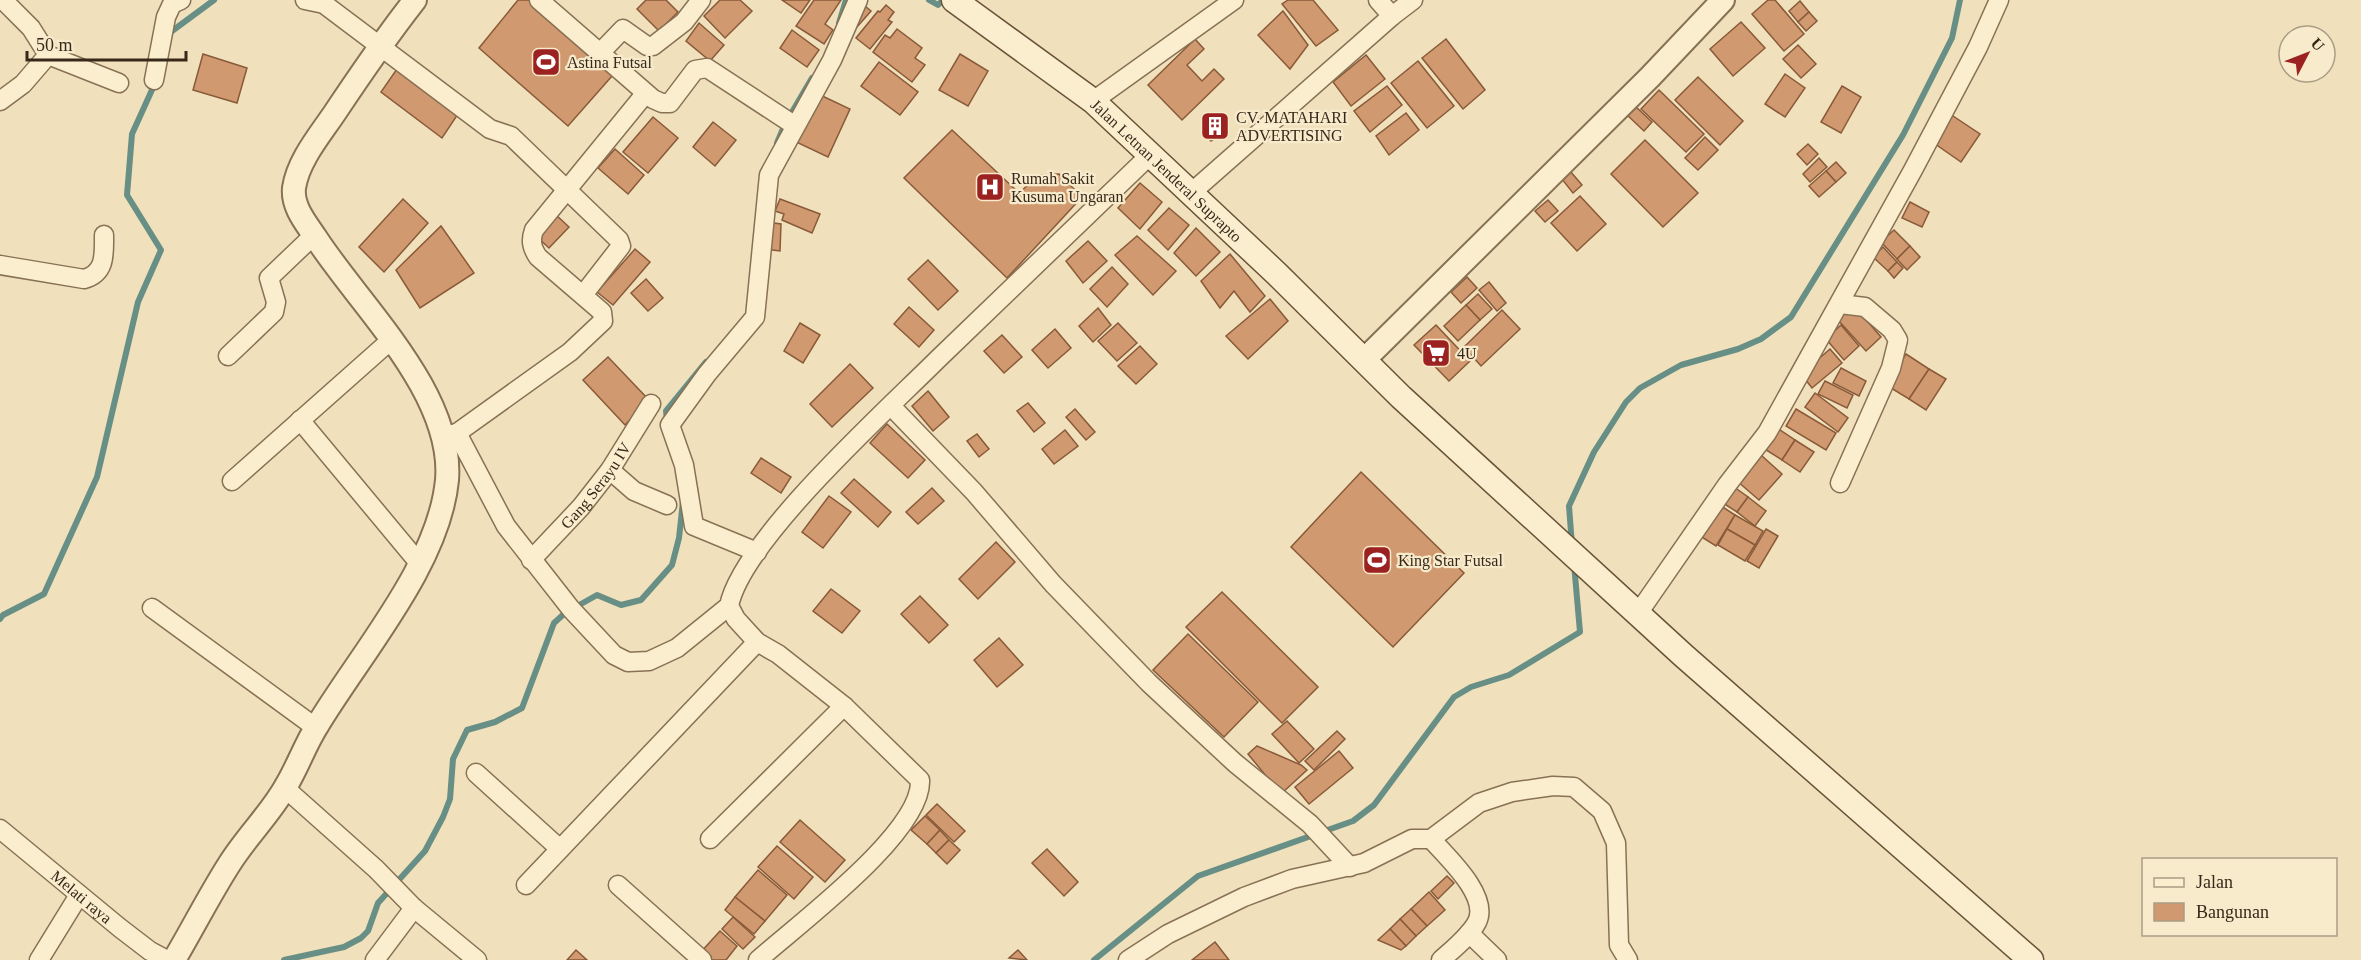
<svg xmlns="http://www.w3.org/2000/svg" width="2361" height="960" viewBox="0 0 2361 960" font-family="'Times New Roman',serif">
<rect width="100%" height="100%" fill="#f0e1bc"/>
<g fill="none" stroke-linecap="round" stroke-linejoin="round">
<g stroke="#678f85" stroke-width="6">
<polyline points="929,0 938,5 943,0"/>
<polyline points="839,23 846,0"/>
<polyline points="168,34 214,0"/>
<polyline points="777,143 785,124 812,78"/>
<polyline points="667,421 666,411 706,362"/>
<polyline points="1572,545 1569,506 1594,452 1626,402 1640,388 1681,365 1738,349 1761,339 1791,317 1903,135 1952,38 1960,0"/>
<polyline points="0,619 3,615 44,594 97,477 138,302 161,250 127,195 132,134 156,81"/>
<polyline points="284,960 344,947 361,938 368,931 378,903 425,851 443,817 450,799 453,759 467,730 495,722 522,708 554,623 565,613 597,595 621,605 641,600 672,565 679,538 683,501"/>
<polyline points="1094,960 1198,876 1353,821 1374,805 1454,697 1471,687 1509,675 1580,632 1574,564"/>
</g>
</g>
<g fill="#d1996f" stroke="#895a39" stroke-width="1.5">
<polygon points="518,0 530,0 612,76 568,126 479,48"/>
<polygon points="646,0 666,0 678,12 659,31 637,9"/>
<polygon points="720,0 740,0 752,11 725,38 704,16"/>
<polygon points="782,0 810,0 801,13"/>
<polygon points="814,0 841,0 825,24 833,30 824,44 796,26"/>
<polygon points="1288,0 1313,0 1338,30 1316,46 1282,4"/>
<polygon points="1768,0 1775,0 1804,34 1784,51 1752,14"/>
<polygon points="1800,1 1809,12 1798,22 1789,11"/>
<polygon points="886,5 894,12 888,20 892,22 870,49 856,38 878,11 880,12"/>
<polygon points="865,6 871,11 857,27 851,22"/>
<polygon points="1283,11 1308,45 1290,69 1258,35"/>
<polygon points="1809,12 1817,21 1806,31 1798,22"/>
<polygon points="1741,22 1765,48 1733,76 1710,49"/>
<polygon points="699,23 724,45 710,61 686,41"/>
<polygon points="897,29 922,48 915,58 925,65 912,82 873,52 885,35 890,38"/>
<polygon points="792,30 819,50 807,67 780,48"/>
<polygon points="1195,39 1204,49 1187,65 1202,81 1214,69 1224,79 1182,120 1148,85"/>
<polygon points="1446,39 1485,90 1463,109 1422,58"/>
<polygon points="1798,45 1816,64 1801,78 1783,59"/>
<polygon points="203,54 247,68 237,103 193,90"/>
<polygon points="960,54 988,71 968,106 939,90"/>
<polygon points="1366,55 1385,79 1351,106 1333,82"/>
<polygon points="1418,61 1454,106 1427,128 1391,83"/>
<polygon points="879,62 918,92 900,115 861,86"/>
<polygon points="399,66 460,111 442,138 381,92"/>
<polygon points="1785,74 1805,88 1785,117 1765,104"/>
<polygon points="1698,77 1743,121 1720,145 1675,100"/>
<polygon points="1387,86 1402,105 1370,132 1354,111"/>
<polygon points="1842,86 1861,97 1841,133 1821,122"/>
<polygon points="1659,90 1704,134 1686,152 1641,109"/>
<polygon points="816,93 850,109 828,157 794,141"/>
<polygon points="1634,105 1652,122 1644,131 1626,114"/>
<polygon points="1406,113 1419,130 1389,155 1376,136"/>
<polygon points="1950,114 1980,134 1961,162 1931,141"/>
<polygon points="653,117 678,138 648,173 623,152"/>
<polygon points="1216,120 1225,131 1211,141 1202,132"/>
<polygon points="713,122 736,140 715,166 693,147"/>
<polygon points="952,130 1019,193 1039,175 1059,174 1082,197 1007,278 904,178"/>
<polygon points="1705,137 1718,150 1698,170 1685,158"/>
<polygon points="1645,140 1698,193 1663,227 1611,174"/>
<polygon points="1808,144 1818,154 1807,165 1797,154"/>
<polygon points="615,149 644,175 628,194 598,168"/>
<polygon points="1819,158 1827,167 1810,182 1803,174"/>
<polygon points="1836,162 1846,173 1836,182 1826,171"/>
<polygon points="1570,171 1582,185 1573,193 1561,178"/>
<polygon points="1826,171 1836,182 1819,197 1809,186"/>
<polygon points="1140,183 1162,202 1140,229 1118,208"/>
<polygon points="1580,196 1606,224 1577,251 1551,223"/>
<polygon points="403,199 428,223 384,272 359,247"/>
<polygon points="780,199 820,214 812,233 782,220 784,214 775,211"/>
<polygon points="1548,200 1558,211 1545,222 1535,211"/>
<polygon points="1910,202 1929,212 1922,227 1902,218"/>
<polygon points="1169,208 1189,225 1168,250 1148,230"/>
<polygon points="555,214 569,227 549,248 535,235"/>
<polygon points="766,222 781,224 780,251 764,249"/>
<polygon points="441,226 474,273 420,308 396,270"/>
<polygon points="1196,228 1220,252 1196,276 1174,253"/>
<polygon points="1894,230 1910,246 1897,259 1881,242"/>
<polygon points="1137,236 1176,271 1153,295 1115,255"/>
<polygon points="1088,241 1107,261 1083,283 1066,261"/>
<polygon points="1910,246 1920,257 1907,270 1897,259"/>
<polygon points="1883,247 1897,262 1888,271 1873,257"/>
<polygon points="635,249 650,262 613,305 597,292"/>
<polygon points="1230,254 1265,296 1250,312 1234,291 1220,308 1201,281"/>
<polygon points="928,260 958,291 938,310 908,279"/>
<polygon points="1897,262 1903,268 1894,278 1888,271"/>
<polygon points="1112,267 1128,284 1107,307 1090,289"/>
<polygon points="1467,277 1477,288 1461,303 1451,292"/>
<polygon points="646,279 663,298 648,311 631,293"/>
<polygon points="1489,282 1506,303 1497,311 1479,290"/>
<polygon points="1478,294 1492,309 1480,320 1466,305"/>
<polygon points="1270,299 1288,321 1248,359 1226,336"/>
<polygon points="1466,305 1480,320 1458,341 1444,326"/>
<polygon points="1854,306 1881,337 1866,351 1838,320"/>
<polygon points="909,307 934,330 919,347 894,324"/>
<polygon points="1098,308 1111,325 1093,342 1079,326"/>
<polygon points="1502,310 1520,329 1481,366 1464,347"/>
<polygon points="800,323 820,335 803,363 784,351"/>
<polygon points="1118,323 1137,343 1117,361 1098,341"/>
<polygon points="1436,325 1470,361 1449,381 1414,345"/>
<polygon points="1841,325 1859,346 1844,360 1826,339"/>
<polygon points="1055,329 1071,348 1048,368 1032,350"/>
<polygon points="1002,335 1022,357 1004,373 984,351"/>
<polygon points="1140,346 1157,364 1136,384 1118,366"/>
<polygon points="1830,349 1842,363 1812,388 1801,374"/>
<polygon points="1906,354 1929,369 1909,399 1886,385"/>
<polygon points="608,357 649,400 625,425 583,380"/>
<polygon points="850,364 873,388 832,427 810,404"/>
<polygon points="1841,368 1866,381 1859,396 1833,383"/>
<polygon points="1929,369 1946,379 1926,410 1909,399"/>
<polygon points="1825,381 1853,395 1847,408 1818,394"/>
<polygon points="928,391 949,417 933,431 912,406"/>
<polygon points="1815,393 1848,418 1838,432 1805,407"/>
<polygon points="1028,403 1045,423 1034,432 1017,411"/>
<polygon points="1075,409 1095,432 1086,440 1066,417"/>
<polygon points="1796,409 1836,433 1826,450 1786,426"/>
<polygon points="887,424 925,460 908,478 870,443"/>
<polygon points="1777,428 1795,440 1782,460 1763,448"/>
<polygon points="1065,430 1078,446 1054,464 1042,449"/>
<polygon points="977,434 989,449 979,457 967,441"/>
<polygon points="1795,440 1814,452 1800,472 1782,460"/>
<polygon points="1761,455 1782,474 1759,500 1737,481"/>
<polygon points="761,458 791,477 781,493 751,473"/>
<polygon points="1361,472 1464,573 1393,647 1291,547"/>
<polygon points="854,479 891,512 878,527 841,493"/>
<polygon points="1734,487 1748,497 1737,512 1723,503"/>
<polygon points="932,488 944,501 918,524 906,512"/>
<polygon points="829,496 851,512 823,548 802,532"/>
<polygon points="1748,497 1766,511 1755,526 1737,512"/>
<polygon points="1718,504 1735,515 1716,546 1700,536"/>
<polygon points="1735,515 1763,531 1755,545 1727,529"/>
<polygon points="1727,529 1755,545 1745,561 1718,545"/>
<polygon points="1766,529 1778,536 1759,568 1747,561"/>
<polygon points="996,542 1015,562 978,599 959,579"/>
<polygon points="831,589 860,611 842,633 813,611"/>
<polygon points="1222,592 1318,687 1282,723 1186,627"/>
<polygon points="920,596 948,625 929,643 901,614"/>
<polygon points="1188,634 1258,702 1224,737 1153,670"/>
<polygon points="999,638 1023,665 997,687 974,660"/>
<polygon points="1287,721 1314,749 1299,763 1272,734"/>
<polygon points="1337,731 1345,739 1314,770 1305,761"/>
<polygon points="1257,746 1301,765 1307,770 1281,794 1248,754"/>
<polygon points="1339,751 1353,768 1309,804 1295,787"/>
<polygon points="937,804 965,831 954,842 926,815"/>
<polygon points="925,816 940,830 927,844 911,830"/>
<polygon points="800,820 845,860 825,882 780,842"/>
<polygon points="940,830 949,840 936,853 927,844"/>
<polygon points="949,840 960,850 947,864 936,853"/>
<polygon points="777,846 813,877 794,899 758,867"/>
<polygon points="1047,849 1078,882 1064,896 1032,863"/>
<polygon points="758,870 787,895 765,921 735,897"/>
<polygon points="1447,876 1454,883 1438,899 1431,891"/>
<polygon points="1429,892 1445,910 1427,926 1411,909"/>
<polygon points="735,897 765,921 754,934 725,910"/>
<polygon points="1411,909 1427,926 1416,936 1400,919"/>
<polygon points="733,917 755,937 743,949 722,929"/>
<polygon points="1400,919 1416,936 1406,946 1390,929"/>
<polygon points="1390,929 1406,946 1401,950 1378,940"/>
<polygon points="720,931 737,946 726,960 708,960 700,953"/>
<polygon points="1215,942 1229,960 1192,960"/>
<polygon points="576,950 587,960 567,960"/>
<polygon points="1018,950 1027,960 1009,958"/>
</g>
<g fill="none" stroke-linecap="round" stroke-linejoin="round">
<g stroke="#887154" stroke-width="21">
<g id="minor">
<polyline points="3,0 31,28 48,55 119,83"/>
<polyline points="305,0 324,4 490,129 511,136 619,240 621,246 583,295"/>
<polyline points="539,0 653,99 662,103 670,103 695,70 707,68 794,125"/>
<polyline points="1392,16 1413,0"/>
<polyline points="599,54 623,29 647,46 653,46 684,22 701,0"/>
<polyline points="154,80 166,17 172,4 181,0"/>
<polyline points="0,101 23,84 48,55"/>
<polyline points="1093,101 1234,0"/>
<polyline points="1191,193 1392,16 1378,0"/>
<path d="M 0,265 L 84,279 C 106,273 104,254 104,235"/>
<polyline points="1840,304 1865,307 1892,330 1898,340 1891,368 1840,483"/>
<polyline points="228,356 274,312 276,302 269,278 314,235"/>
<polyline points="891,406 974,492 1053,584 1149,683 1235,763 1310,824 1350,867"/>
<polyline points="300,420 419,563"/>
<path d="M 457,433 L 570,352 L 603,321 L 602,312 L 538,257 C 532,248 530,241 534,230 L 645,94"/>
<path d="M 443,436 L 457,433 L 506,526 L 571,609 L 614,655 L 628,662 L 649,661 L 677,648 L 729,606 C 742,540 888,409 939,358 C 1009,291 1079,224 1149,156"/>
<polyline points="610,470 634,491 667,505"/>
<polyline points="232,481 391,340"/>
<polyline points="757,552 694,526 684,465 670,425 707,374 755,317 769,175 832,60 858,0"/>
<path id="s1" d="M 531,560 L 581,507 L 610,470 L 651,404"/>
<path d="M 729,606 L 736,619 L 757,642 L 778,654 L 844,706 L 920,780 C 923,832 797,925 758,960"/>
<polyline points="152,608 315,727"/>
<polyline points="1639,612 1727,485 1767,433 1913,170 1978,47 1999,0"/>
<polyline points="476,773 560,849"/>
<polyline points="285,788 376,869 414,908 477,960"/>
<path id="s2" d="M 0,829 L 120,928 L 150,951 L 167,960"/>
<polyline points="710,839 844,706"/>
<path d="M 1431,839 C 1447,857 1490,896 1477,922 C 1469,937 1453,949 1441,960"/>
<polyline points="526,885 757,642"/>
<polyline points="618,885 702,960"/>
<polyline points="1469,933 1497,960"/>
<polyline points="39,960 79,895"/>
<polyline points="375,960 414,908"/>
<polyline points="1128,960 1168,934 1244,897 1292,879 1364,863 1412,839 1431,839 1479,803 1512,792 1553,786 1574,787 1602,811 1616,843 1619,945 1628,960"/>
</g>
</g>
<g stroke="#887154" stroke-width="26">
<g id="tertiary">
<polyline points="1364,360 1650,77 1723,0"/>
<path d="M 174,960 C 193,928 210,894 230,863 C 247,836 271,813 286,786 C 298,766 305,745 317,726 C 360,654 439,565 447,480 C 454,393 360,306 316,238 C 306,223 292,207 294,188 C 298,161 319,136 334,114 C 360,75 386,37 415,0"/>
</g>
</g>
<g stroke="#6a5238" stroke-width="27">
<g id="secondary">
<path id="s3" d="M 954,0 L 1093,101 L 1277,274 L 1401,397 L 1684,656 L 2031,960"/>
</g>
</g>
<use href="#minor" stroke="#fbeecf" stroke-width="18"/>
<use href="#tertiary" stroke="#fbeecf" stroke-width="22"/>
<use href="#secondary" stroke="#fbeecf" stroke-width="24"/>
</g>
<defs>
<g id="stadium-square" transform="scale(1.5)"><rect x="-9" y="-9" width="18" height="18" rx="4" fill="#9b2221" stroke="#f7ebcc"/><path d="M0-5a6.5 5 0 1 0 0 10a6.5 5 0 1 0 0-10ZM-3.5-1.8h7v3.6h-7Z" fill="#fff"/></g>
<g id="building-square" transform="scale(1.5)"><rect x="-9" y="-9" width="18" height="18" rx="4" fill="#9b2221" stroke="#f7ebcc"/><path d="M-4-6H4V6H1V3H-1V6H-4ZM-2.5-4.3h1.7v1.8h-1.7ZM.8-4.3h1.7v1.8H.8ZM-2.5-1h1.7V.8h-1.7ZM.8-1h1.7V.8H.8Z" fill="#fff"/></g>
<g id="hospital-square" transform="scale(1.5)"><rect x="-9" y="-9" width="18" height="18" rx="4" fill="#9b2221" stroke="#f7ebcc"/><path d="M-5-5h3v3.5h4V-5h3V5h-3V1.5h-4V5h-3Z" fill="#fff"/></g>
<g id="supermarket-square" transform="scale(1.5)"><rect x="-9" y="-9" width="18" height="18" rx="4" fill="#9b2221" stroke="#f7ebcc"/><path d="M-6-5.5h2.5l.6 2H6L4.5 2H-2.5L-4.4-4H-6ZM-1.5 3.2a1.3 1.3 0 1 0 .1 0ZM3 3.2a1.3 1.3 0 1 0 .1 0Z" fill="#fff"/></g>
</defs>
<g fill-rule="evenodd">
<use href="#stadium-square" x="546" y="62"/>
<use href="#building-square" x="1215" y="126"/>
<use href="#hospital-square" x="990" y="187"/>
<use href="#supermarket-square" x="1436" y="353"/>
<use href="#stadium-square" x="1377" y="560"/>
</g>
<g text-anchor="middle" stroke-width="4.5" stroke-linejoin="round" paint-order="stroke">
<g font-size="16" fill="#37281a" stroke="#f7ebcc" text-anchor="start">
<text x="567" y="68">Astina Futsal</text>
<text x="1236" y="123">CV. MATAHARI<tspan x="1236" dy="18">ADVERTISING</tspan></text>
<text x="1011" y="184">Rumah Sakit<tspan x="1011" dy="18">Kusuma Ungaran</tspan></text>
<text x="1457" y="359">4U</text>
<text x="1398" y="566">King Star Futsal</text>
</g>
<g font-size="16" fill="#37281a" stroke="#f7ebcc">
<text dy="6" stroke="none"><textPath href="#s3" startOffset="273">Jalan Letnan Jenderal Suprapto</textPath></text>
<text dy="6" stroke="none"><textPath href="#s1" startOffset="99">Gang Serayu IV</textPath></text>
<text dy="6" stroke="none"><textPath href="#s2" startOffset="106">Melati raya</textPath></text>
</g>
</g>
<rect x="2142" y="858" width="195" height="78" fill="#f7ebcc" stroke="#aa9d85" stroke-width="1.5"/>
<rect x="2154" y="878" width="30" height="9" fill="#fbeecf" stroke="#aa9d85" stroke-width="1.5"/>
<text x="2196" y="888" font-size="18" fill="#37281a">Jalan</text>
<rect x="2154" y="903" width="30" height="18" fill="#d1996f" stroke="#aa9d85" stroke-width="1.5"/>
<text x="2196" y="918" font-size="18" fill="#37281a">Bangunan</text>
<g transform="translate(2307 54) rotate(48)"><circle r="28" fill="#f7ebcc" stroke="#aa9d85" stroke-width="1.5"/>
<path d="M0-4.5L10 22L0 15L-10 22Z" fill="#9b2221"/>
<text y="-9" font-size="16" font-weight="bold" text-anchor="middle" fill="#37281a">U</text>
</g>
<path d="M27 51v9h159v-9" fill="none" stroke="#37281a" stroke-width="3"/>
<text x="36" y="51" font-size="18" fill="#37281a" stroke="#f7ebcc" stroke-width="4.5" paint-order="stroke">50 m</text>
</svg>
